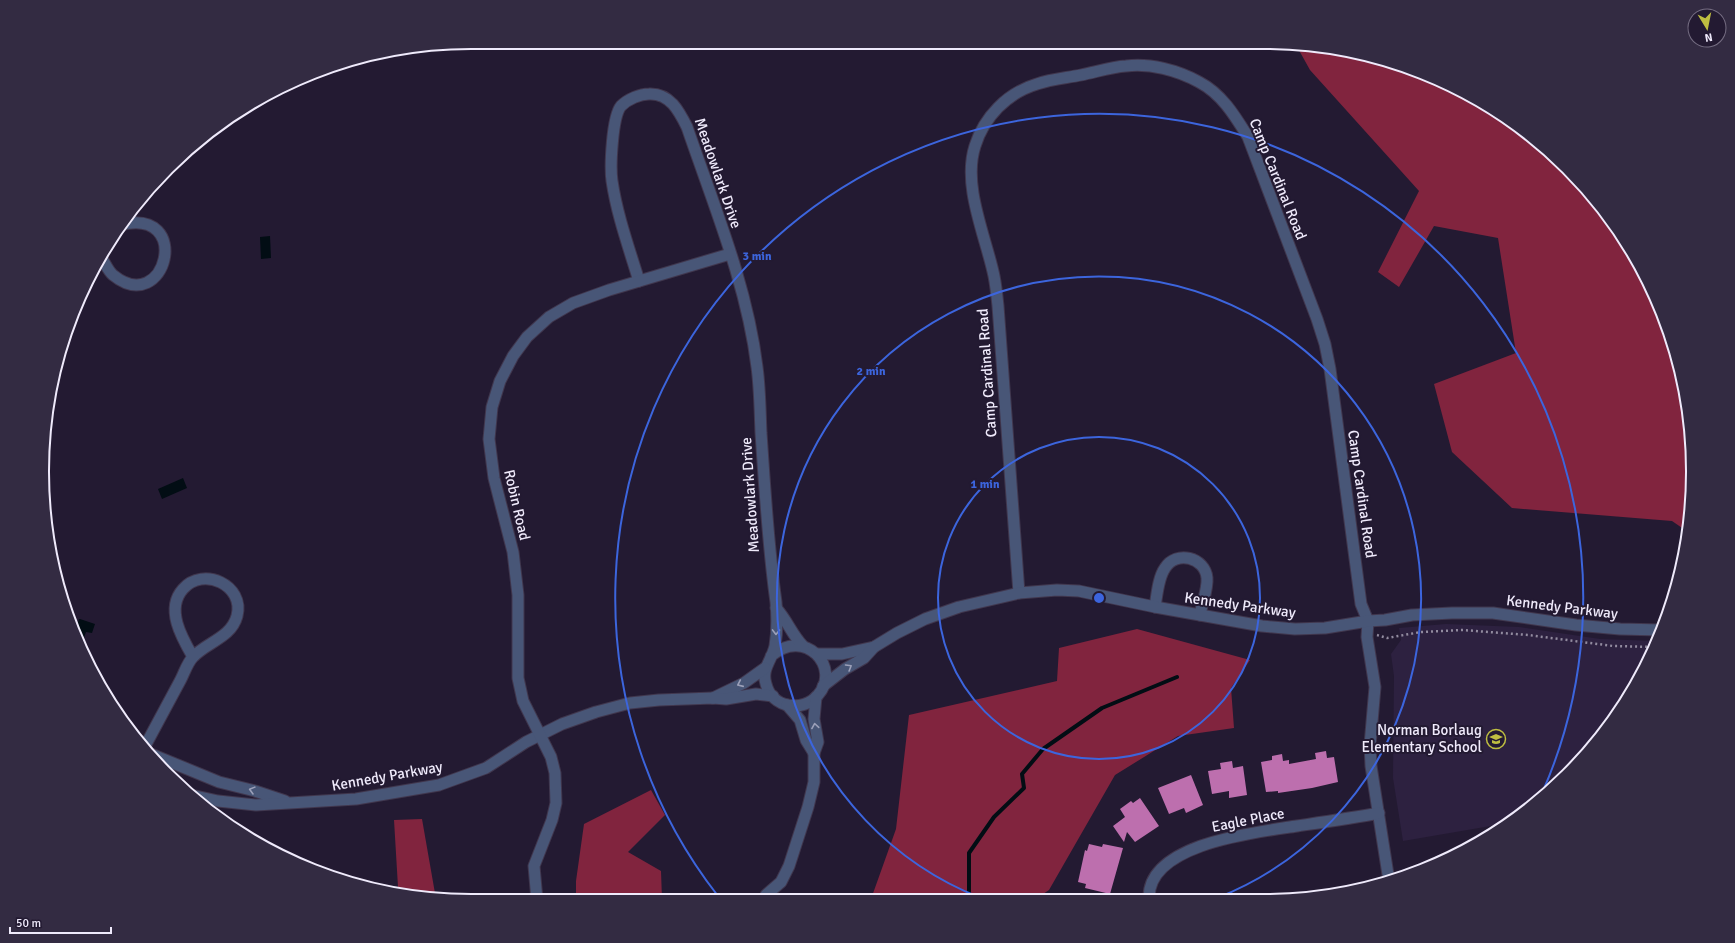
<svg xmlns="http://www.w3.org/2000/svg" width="1735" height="943" viewBox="0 0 1735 943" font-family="Signika,sans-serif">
<rect width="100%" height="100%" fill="#231a32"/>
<polygon fill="#2d2140" points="1446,624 1519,627 1600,639 1656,641 1636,686 1586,755 1508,823 1403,841 1393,778 1394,676 1391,654 1401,640 1399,628"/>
<g fill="#81243e">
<polygon points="1295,43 1375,57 1478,99 1547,148 1604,210 1649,281 1678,360 1692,443 1688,532 1672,521 1512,508 1452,452 1434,384 1516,353 1498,238 1434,226 1399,287 1378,272 1419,191 1310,70"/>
<polygon points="1137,629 1250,660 1231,688 1234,728 1178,736 1115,775 1049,890 1037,898 871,899 896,829 909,715 1057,681 1059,648"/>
<polygon points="651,790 665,815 628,852 661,871 662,899 576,900 576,881 584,824"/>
<polygon points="422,819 436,899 392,892 398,887 394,820"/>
</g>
<g fill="#020d14">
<polygon points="270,236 271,258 261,259 260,237"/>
<polygon points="183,478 187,488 162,499 158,489"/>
<polygon points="79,619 80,619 95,624 92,633 86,632 81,646 74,634"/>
</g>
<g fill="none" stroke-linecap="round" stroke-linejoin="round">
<polyline stroke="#020d14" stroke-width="4" points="930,899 933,895 969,896 969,853 994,817 1024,788 1022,774 1043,749 1102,708 1177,677"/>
</g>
<g fill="#bd6fae">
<polygon points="1326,751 1327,758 1334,757 1338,782 1312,788 1278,793 1278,791 1266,792 1261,762 1272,760 1272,756 1282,754 1283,761 1289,760 1289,764 1316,759 1315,753"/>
<polygon points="1232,761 1233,768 1243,766 1247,795 1229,798 1229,791 1212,794 1208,771 1221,769 1220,763"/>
<polygon points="1191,775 1203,805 1186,813 1184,808 1169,814 1158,788"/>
<polygon points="1140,798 1159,826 1135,842 1127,832 1124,842 1113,826 1125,817 1120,809 1131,801 1133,803"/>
<polygon points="1089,844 1102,847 1103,844 1123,848 1110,894 1085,888 1086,884 1078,882 1085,850 1087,851"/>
</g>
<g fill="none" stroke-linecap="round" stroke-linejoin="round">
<g stroke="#40374e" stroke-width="13">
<g id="minor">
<path d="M 101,257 C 105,263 108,271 113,275 C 166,318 194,206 120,225"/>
<path d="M 639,281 C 629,248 617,215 612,181 C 610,167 612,117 621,106 C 628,99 640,94 649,94 C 670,93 679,111 687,127 C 714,206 747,285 757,367 C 760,389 760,411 761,433 C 765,490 768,546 776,602 C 777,614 777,634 775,646 C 772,660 761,669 766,684 C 772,708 803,713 818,695 C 842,668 805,626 771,656"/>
<path d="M 1019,593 L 998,306 C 997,296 996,286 994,276 C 986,237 962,186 975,146 C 984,117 1007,93 1037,84 C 1051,79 1066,78 1081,75 C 1096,72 1111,67 1126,66 C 1150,63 1177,70 1199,82 C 1222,94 1235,116 1248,137 L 1317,319 L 1325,344 L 1330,369 L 1361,604 L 1368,621 L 1367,637 L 1375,687 L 1370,745 L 1371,766 L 1389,881"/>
<path d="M 1155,607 C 1157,595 1158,578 1165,568 C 1176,550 1205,557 1207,578 C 1208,589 1202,603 1200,615"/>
<path d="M 776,608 C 787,620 792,635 803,646"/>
<polyline points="817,654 842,654 874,647"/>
<polyline points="823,686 845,669 864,658 874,647 897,633 925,619 959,607 1019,593 1057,590 1079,591 1155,607 1262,626 1295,629 1325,628 1368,621 1385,620 1412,615 1452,613 1493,613 1576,625 1620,629 1661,630"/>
<polyline points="713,698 744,683 765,668"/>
<polyline points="787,705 800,720 806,740 814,753"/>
<path d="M 144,748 C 156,726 168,703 180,681 C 184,674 187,663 193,657 C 207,642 231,638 237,616 C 245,585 203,566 183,589 C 165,609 182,638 193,657"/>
<polyline points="146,752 219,782 255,791 285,801"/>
<polyline points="191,795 218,801 256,805 356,799 439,785 486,768 526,742 562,724 596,712 630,703 659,700 713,698 726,699 756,694 773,696"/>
<polyline points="766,895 781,882 789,866 808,807 814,782 814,753 818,742 814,719 816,697"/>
<path d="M 1149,898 C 1148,843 1258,832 1297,826 C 1324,822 1352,818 1379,813"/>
<polyline points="537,900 534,866 552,820 556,803 555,773 551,757 523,701 518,678 518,595 513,552 494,478 489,439 492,407 500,381 513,356 527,337 549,317 573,303 609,290 730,254"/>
</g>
</g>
<polyline stroke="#928b9f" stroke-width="2.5" stroke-dasharray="2 3" stroke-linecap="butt" points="1377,635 1387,638 1421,632 1463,630 1528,635 1613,646 1653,647"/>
<use href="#minor" stroke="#485677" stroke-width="11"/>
</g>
<defs><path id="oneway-chevron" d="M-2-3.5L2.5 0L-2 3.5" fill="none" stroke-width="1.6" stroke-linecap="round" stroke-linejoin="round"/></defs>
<g stroke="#9ca0b9">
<use href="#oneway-chevron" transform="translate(776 632) rotate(91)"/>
<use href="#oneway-chevron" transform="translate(849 667) rotate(-31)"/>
<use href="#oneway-chevron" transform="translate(740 684) rotate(156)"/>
<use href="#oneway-chevron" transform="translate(815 726) rotate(-99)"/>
<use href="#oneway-chevron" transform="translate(252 790) rotate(-165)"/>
</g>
<g fill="none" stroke="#3c65dd" stroke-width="2">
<circle cx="1099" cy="598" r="161"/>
<path d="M981 898A322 322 0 1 1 1217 898"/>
<path d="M718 896A484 484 0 1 1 1543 791"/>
</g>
<defs>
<g id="school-ring" transform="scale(1)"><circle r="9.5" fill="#231a32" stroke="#bfbe41" stroke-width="1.5"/><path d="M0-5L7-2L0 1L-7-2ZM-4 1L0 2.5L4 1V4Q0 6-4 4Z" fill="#bfbe41"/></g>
</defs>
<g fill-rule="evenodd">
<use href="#school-ring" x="1496" y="739"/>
</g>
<g text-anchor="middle" stroke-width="4" stroke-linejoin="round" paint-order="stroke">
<g font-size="15" fill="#efeafb" stroke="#231a32">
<text transform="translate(718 173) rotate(71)" y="5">Meadowlark Drive</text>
<text transform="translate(1278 179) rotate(68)" y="5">Camp Cardinal Road</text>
<text transform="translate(987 373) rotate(-94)" y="5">Camp Cardinal Road</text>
<text transform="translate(1362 494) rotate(82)" y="5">Camp Cardinal Road</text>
<text transform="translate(750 495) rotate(-94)" y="5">Meadowlark Drive</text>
<text transform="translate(517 505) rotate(77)" y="5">Robin Road</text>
<text transform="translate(1240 605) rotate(8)" y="5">Kennedy Parkway</text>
<text transform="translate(1562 607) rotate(7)" y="5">Kennedy Parkway</text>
<text transform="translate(387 776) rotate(-10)" y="5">Kennedy Parkway</text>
<text transform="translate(1248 820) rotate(-11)" y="5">Eagle Place</text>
</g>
<g font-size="15" fill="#efeafb" stroke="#231a32" text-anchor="end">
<text x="1482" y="735">Norman Borlaug<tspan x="1482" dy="17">Elementary School</tspan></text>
</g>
</g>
<path d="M0 0H1735V943H0ZM471 49H1264A422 422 0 0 1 1686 471V472A422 422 0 0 1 1264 894H471A422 422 0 0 1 49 472V471A422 422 0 0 1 471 49Z" fill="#332b42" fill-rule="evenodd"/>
<path fill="none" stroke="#efeafb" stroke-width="2" d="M471 49H1264A422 422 0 0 1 1686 471V472A422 422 0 0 1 1264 894H471A422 422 0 0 1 49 472V471A422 422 0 0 1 471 49Z"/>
<circle cx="1099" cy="598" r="6" fill="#3c65dd" stroke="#231a32" stroke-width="2"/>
<g font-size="12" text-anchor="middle" font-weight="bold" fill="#3c65dd" stroke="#231a32" stroke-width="4" stroke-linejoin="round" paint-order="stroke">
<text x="757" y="260">3 min</text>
<text x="871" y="375">2 min</text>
<text x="985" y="488">1 min</text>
</g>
<g transform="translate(1707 28) rotate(170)"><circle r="19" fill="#231a32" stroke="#756d82"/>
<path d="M0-3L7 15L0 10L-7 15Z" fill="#bfbe41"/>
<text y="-6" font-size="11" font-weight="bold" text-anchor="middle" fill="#efeafb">N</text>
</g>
<path d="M10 927v6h101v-6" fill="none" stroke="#efeafb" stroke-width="2"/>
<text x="16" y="927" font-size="12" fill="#efeafb" stroke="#231a32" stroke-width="3" paint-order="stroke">50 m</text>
</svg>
